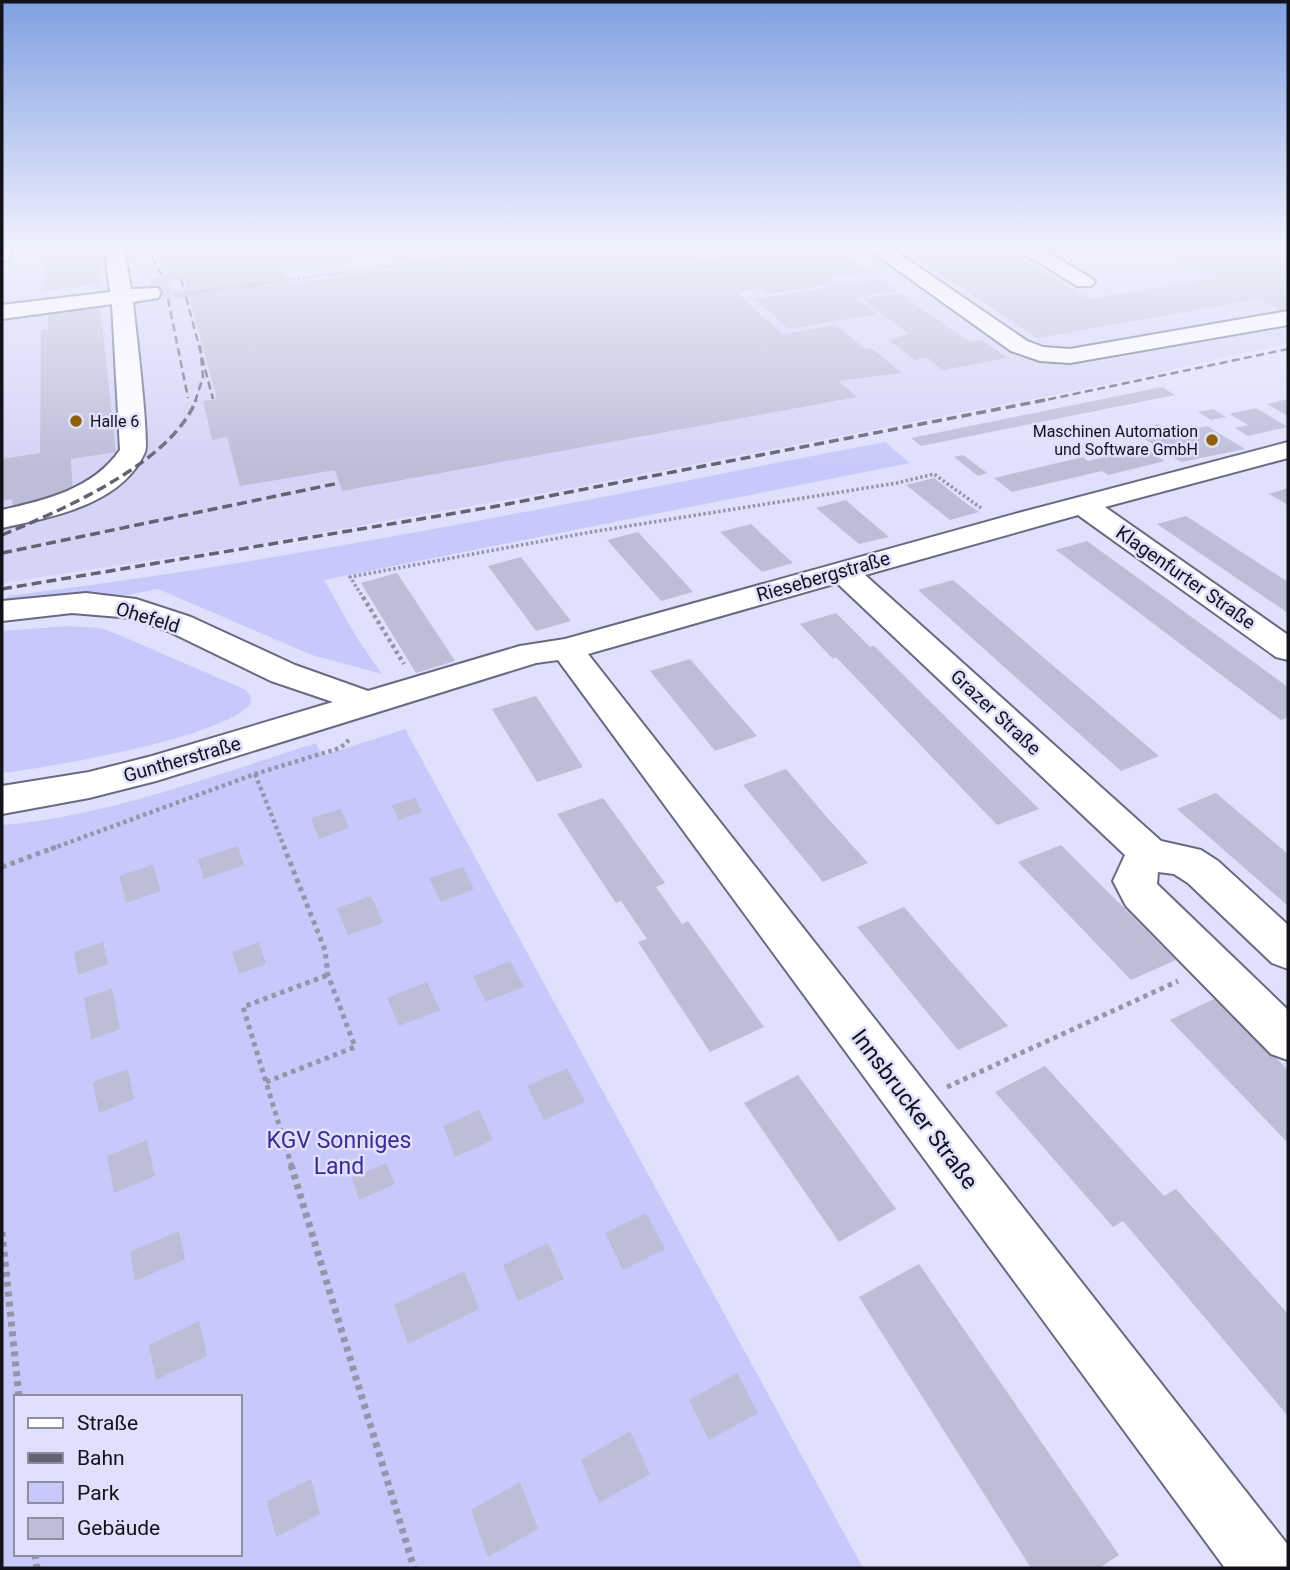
<svg xmlns="http://www.w3.org/2000/svg" width="1290" height="1570" viewBox="0 0 1290 1570" font-family="Roboto,sans-serif">
<rect width="100%" height="100%" fill="#dfe0fc"/>
<polygon fill="#d3d4f6" points="1288,246 1288,343 1109,384 566,489 245,546 2,583 2,247"/>
<g fill="#c8c9fa" fill-rule="evenodd">
<path d="M 885,442 L 910,463 L 324,580 L 357,638 L 382,674 L 312,655 L 158,589 L 127,595 L 75,593 L 6,603 L 7,596 C 302,560 593,498 885,442 Z"/>
<path d="M 67,626 L 100,628 L 117,634 L 246,690 L 251,697 L 250,704 C 225,737 48,768 2,773 L 2,631 Z"/>
<path d="M 405,729 L 863,1568 L 2,1568 L 2,825 C 109,816 214,775 316,743 L 322,756 ZM 16,1397 L 240,1397 L 240,1554 L 16,1554 Z"/>
</g>
<g fill="#bcbdd7" fill-rule="evenodd">
<polygon points="46,246 100,246 101,284 43,291"/>
<path d="M 163,246 L 429,246 L 441,263 L 531,251 L 527,246 L 684,246 L 700,260 L 796,246 L 835,246 L 870,272 L 827,278 L 834,284 L 768,294 L 761,288 L 736,292 L 783,334 L 836,325 L 865,349 L 871,348 L 902,373 L 838,381 L 857,397 L 342,491 L 335,470 L 240,486 L 227,437 L 212,440 L 203,401 L 217,399 L 189,297 L 164,299 L 150,295 L 150,279 L 169,273 ZM 393,252 L 403,268 L 288,284 L 281,266 ZM 185,279 L 187,289 L 171,291 L 168,281 Z"/>
<polygon points="899,246 1000,246 1089,299 1217,278 1196,267 1184,269 1172,262 1183,260 1155,246 1257,246 1272,254 1287,251 1288,314 1259,299 1037,338"/>
<polygon points="1036,246 1115,246 1115,248 1055,257"/>
<polygon points="881,279 897,291 855,298 877,314 788,329 754,299"/>
<polygon points="900,293 970,342 982,340 1008,358 943,370 928,358 915,360 888,340 909,334 862,299"/>
<polygon points="100,307 116,452 71,459 73,497 13,508 12,499 2,501 2,459 40,453 41,330 48,329 48,313"/>
<polygon points="1162,387 1175,395 921,446 911,438"/>
<polygon points="1288,399 1288,416 1267,404"/>
<polygon points="1256,408 1288,427 1248,436 1235,428 1248,425 1229,414"/>
<polygon points="1213,409 1226,417 1211,420 1198,412"/>
<polygon points="1158,424 1167,430 1176,428 1183,432 1207,426 1245,449 1181,462 1132,431"/>
<polygon points="1145,448 1165,461 1108,475 1102,471 1012,492 994,478 1083,457 1088,461"/>
<polygon points="963,455 987,473 978,476 954,457"/>
<polygon points="934,478 967,504 979,512 950,520 906,485"/>
<polygon points="1288,488 1288,505 1269,494"/>
<polygon points="846,500 856,509 889,537 859,544 816,508"/>
<polygon points="1186,516 1288,582 1288,613 1157,524"/>
<polygon points="751,524 782,553 793,563 762,572 720,532"/>
<polygon points="638,532 674,571 693,592 661,601 607,540"/>
<polygon points="1087,541 1288,687 1288,717 1281,720 1056,550"/>
<polygon points="521,557 545,588 571,621 536,631 488,566"/>
<polygon points="397,573 411,594 455,661 416,673 361,583"/>
<polygon points="953,580 1112,716 1159,756 1121,771 918,590"/>
<polygon points="836,613 870,647 874,646 1039,809 997,825 836,657 833,659 800,624"/>
<polygon points="690,659 722,696 757,736 715,751 650,671"/>
<polygon points="536,696 583,767 537,782 492,709"/>
<polygon points="786,769 825,815 868,863 823,882 743,785"/>
<polygon points="1216,793 1288,854 1288,906 1177,809"/>
<polygon points="415,798 422,812 399,820 392,805"/>
<polygon points="603,798 665,883 656,887 682,924 688,921 764,1027 710,1052 638,942 647,939 621,901 616,903 557,814"/>
<polygon points="341,809 349,828 319,839 311,818"/>
<polygon points="1061,845 1176,960 1131,980 1018,862"/>
<polygon points="238,846 244,865 204,879 198,859"/>
<polygon points="153,865 161,891 126,903 119,876"/>
<polygon points="463,867 474,889 441,902 429,878"/>
<polygon points="371,896 383,923 348,935 337,908"/>
<polygon points="904,907 953,964 1008,1026 958,1050 857,927"/>
<polygon points="103,942 108,964 78,975 74,952"/>
<polygon points="259,942 266,964 239,974 232,952"/>
<polygon points="510,961 524,987 486,1002 473,976"/>
<polygon points="427,982 440,1010 399,1026 387,998"/>
<polygon points="112,988 120,1029 91,1040 84,998"/>
<polygon points="1216,998 1288,1070 1288,1143 1170,1020"/>
<polygon points="1045,1066 1164,1196 1176,1189 1288,1314 1288,1416 1123,1221 1113,1227 995,1092"/>
<polygon points="567,1068 585,1102 544,1120 527,1086"/>
<polygon points="128,1069 134,1099 99,1113 93,1082"/>
<polygon points="798,1075 896,1209 839,1242 744,1103"/>
<polygon points="479,1110 493,1140 455,1157 443,1126"/>
<polygon points="147,1140 155,1176 114,1193 107,1156"/>
<polygon points="386,1163 395,1184 359,1200 352,1178"/>
<polygon points="646,1213 665,1249 623,1270 605,1233"/>
<polygon points="179,1231 185,1259 135,1281 130,1252"/>
<polygon points="548,1243 564,1279 518,1301 503,1265"/>
<polygon points="919,1264 1119,1555 1099,1568 1031,1568 859,1297"/>
<polygon points="464,1271 479,1309 408,1344 394,1305"/>
<polygon points="199,1321 207,1356 156,1380 149,1345"/>
<polygon points="737,1373 758,1413 709,1440 689,1400"/>
<polygon points="630,1431 650,1474 599,1503 581,1460"/>
<polygon points="311,1479 320,1514 276,1537 267,1501"/>
<polygon points="520,1482 538,1529 488,1557 471,1510"/>
</g>
<g fill="none" stroke-linecap="round" stroke-linejoin="round">
<g stroke="#696a82" stroke-width="4">
<g id="minor">
<polygon points="2,246 14,246 9,259 2,261"/>
<path d="M 104,246 L 124,246 L 131,289 L 158,288 L 161,293 L 158,298 L 133,302 C 135,323 150,441 145,452 C 122,505 51,517 2,528 L 2,510 C 46,500 93,489 120,450 L 112,304 L 2,319 L 2,305 L 110,292 Z"/>
<polygon points="864,246 888,246 1027,341 1043,347 1070,349 1288,311 1288,325 1070,363 1040,361 1011,351"/>
<polygon points="1012,246 1037,246 1091,278 1095,282 1091,286 1077,286"/>
<polygon points="1288,442 1288,458 1105,507 1288,635 1288,660 1276,657 1078,515 865,575 1161,841 1201,850 1218,861 1288,925 1288,969 1272,963 1188,883 1174,874 1158,872 1157,884 1288,1010 1288,1060 1271,1054 1126,906 1113,881 1125,855 837,583 588,654 1288,1545 1288,1568 1225,1568 558,660 536,663 156,781 89,798 2,814 2,786 89,772 152,756 333,702 271,681 168,631 132,618 72,613 2,621 2,601 86,593 136,599 191,617 295,665 368,691 520,646 565,639 1022,512"/>
</g>
</g>
<polyline stroke="#9495aa" stroke-width="2.5" stroke-dasharray="2 2" stroke-linecap="butt" points="175,295 548,246"/>
<polyline stroke="#9495aa" stroke-width="3.5" stroke-dasharray="2.5 2.5" stroke-linecap="butt" points="364,599 350,577 591,532 897,483 934,474 981,508"/>
<g stroke="#9495aa" stroke-width="4.5" stroke-dasharray="3.5 3.5" stroke-linecap="butt">
<polyline points="363,597 404,664"/>
<polyline points="255,774 285,849"/>
<polyline points="51,849 255,774 340,748 349,740"/>
</g>
<g stroke="#9495aa" stroke-width="5" stroke-dasharray="4.5 4.5" stroke-linecap="butt">
<polyline points="2,867 56,847"/>
<polyline points="266,1082 355,1047 328,975 325,950 284,847"/>
<polyline points="947,1087 1178,981"/>
<polyline points="292,1167 243,1007 328,975"/>
</g>
<g stroke="#9495aa" stroke-width="7" stroke-dasharray="5 5" stroke-linecap="butt">
<polyline points="291,1165 414,1568"/>
<polyline points="2,1232 19,1397"/>
<polyline points="35,1554 37,1568"/>
</g>
<use href="#minor" fill="#fff" fill-rule="evenodd"/>
<g stroke="#626272" stroke-width="2.5" stroke-dasharray="8 4.5" stroke-linecap="butt">
<polyline points="146,246 161,274"/>
<polyline points="181,279 184,289"/>
<polyline points="186,297 213,399"/>
<polyline points="168,299 188,398"/>
<polyline points="195,402 203,377 200,345"/>
<polyline points="1036,402 1288,349"/>
</g>
<g stroke="#626272" stroke-width="3.5" stroke-dasharray="10 5" stroke-linecap="butt">
<path d="M 2,535 C 60,511 172,463 196,400"/>
<polyline points="2,553 339,483"/>
<polyline points="2,589 492,507 1045,400"/>
</g>
</g>
<linearGradient id="sky" x2="0" y2="1"><stop stop-color="#80a0e2"/><stop offset="0.53" stop-color="#f1f1fe"/><stop offset="1" stop-color="#f1f1fe" stop-opacity="0"/></linearGradient>
<rect width="1290" height="466" fill="url(#sky)"/>
<g fill="#8f600b" stroke="#dfe0fc" stroke-width="2.5">
<circle cx="76" cy="421" r="7"/>
<circle cx="1212" cy="440" r="7"/>
</g>
<g text-anchor="middle" stroke-width="5" stroke-linejoin="round" paint-order="stroke">
<g font-size="16" fill="#12121b" stroke="#dfe0fc" text-anchor="start">
<text x="90" y="427">Halle 6</text>
<text x="1198" y="437" text-anchor="end">Maschinen Automation<tspan x="1198" dy="18">und Software GmbH</tspan></text>
</g>
<g font-size="19" fill="#12121b" stroke="#dfe0fc">
<text transform="translate(823 576) rotate(-16)" y="7">Riesebergstraße</text>
<text transform="translate(1186 577) rotate(35)" y="7">Klagenfurter Straße</text>
<text transform="translate(148 617) rotate(17)" y="7">Ohefeld</text>
<text transform="translate(996 712) rotate(43)" y="7">Grazer Straße</text>
<text transform="translate(182 759) rotate(-16)" y="7">Guntherstraße</text>
</g>
<g font-size="23" fill="#12121b" stroke="#dfe0fc">
<text transform="translate(915 1109) rotate(53)" y="8">Innsbrucker Straße</text>
</g>
<g font-size="23" fill="#3e2b92" stroke="#dfe0fc">
<text x="339" y="1148">KGV Sonniges<tspan x="339" dy="26">Land</tspan></text>
</g>
</g>
<rect width="1290" height="1570" fill="none" stroke="#12121b" stroke-width="7"/>
<rect x="14" y="1395" width="228" height="161" fill="#dfe0fc" stroke="#8d8ea2" stroke-width="2"/>
<rect x="28" y="1418" width="35" height="10" fill="#ffffff" stroke="#8d8ea2" stroke-width="2"/>
<text x="77" y="1430" font-size="21" fill="#12121b">Straße</text>
<rect x="28" y="1453" width="35" height="10" fill="#626272" stroke="#8d8ea2" stroke-width="2"/>
<text x="77" y="1465" font-size="21" fill="#12121b">Bahn</text>
<rect x="28" y="1482" width="35" height="21" fill="#c8c9fa" stroke="#8d8ea2" stroke-width="2"/>
<text x="77" y="1500" font-size="21" fill="#12121b">Park</text>
<rect x="28" y="1518" width="35" height="21" fill="#bcbdd7" stroke="#8d8ea2" stroke-width="2"/>
<text x="77" y="1535" font-size="21" fill="#12121b">Gebäude</text>
</svg>
